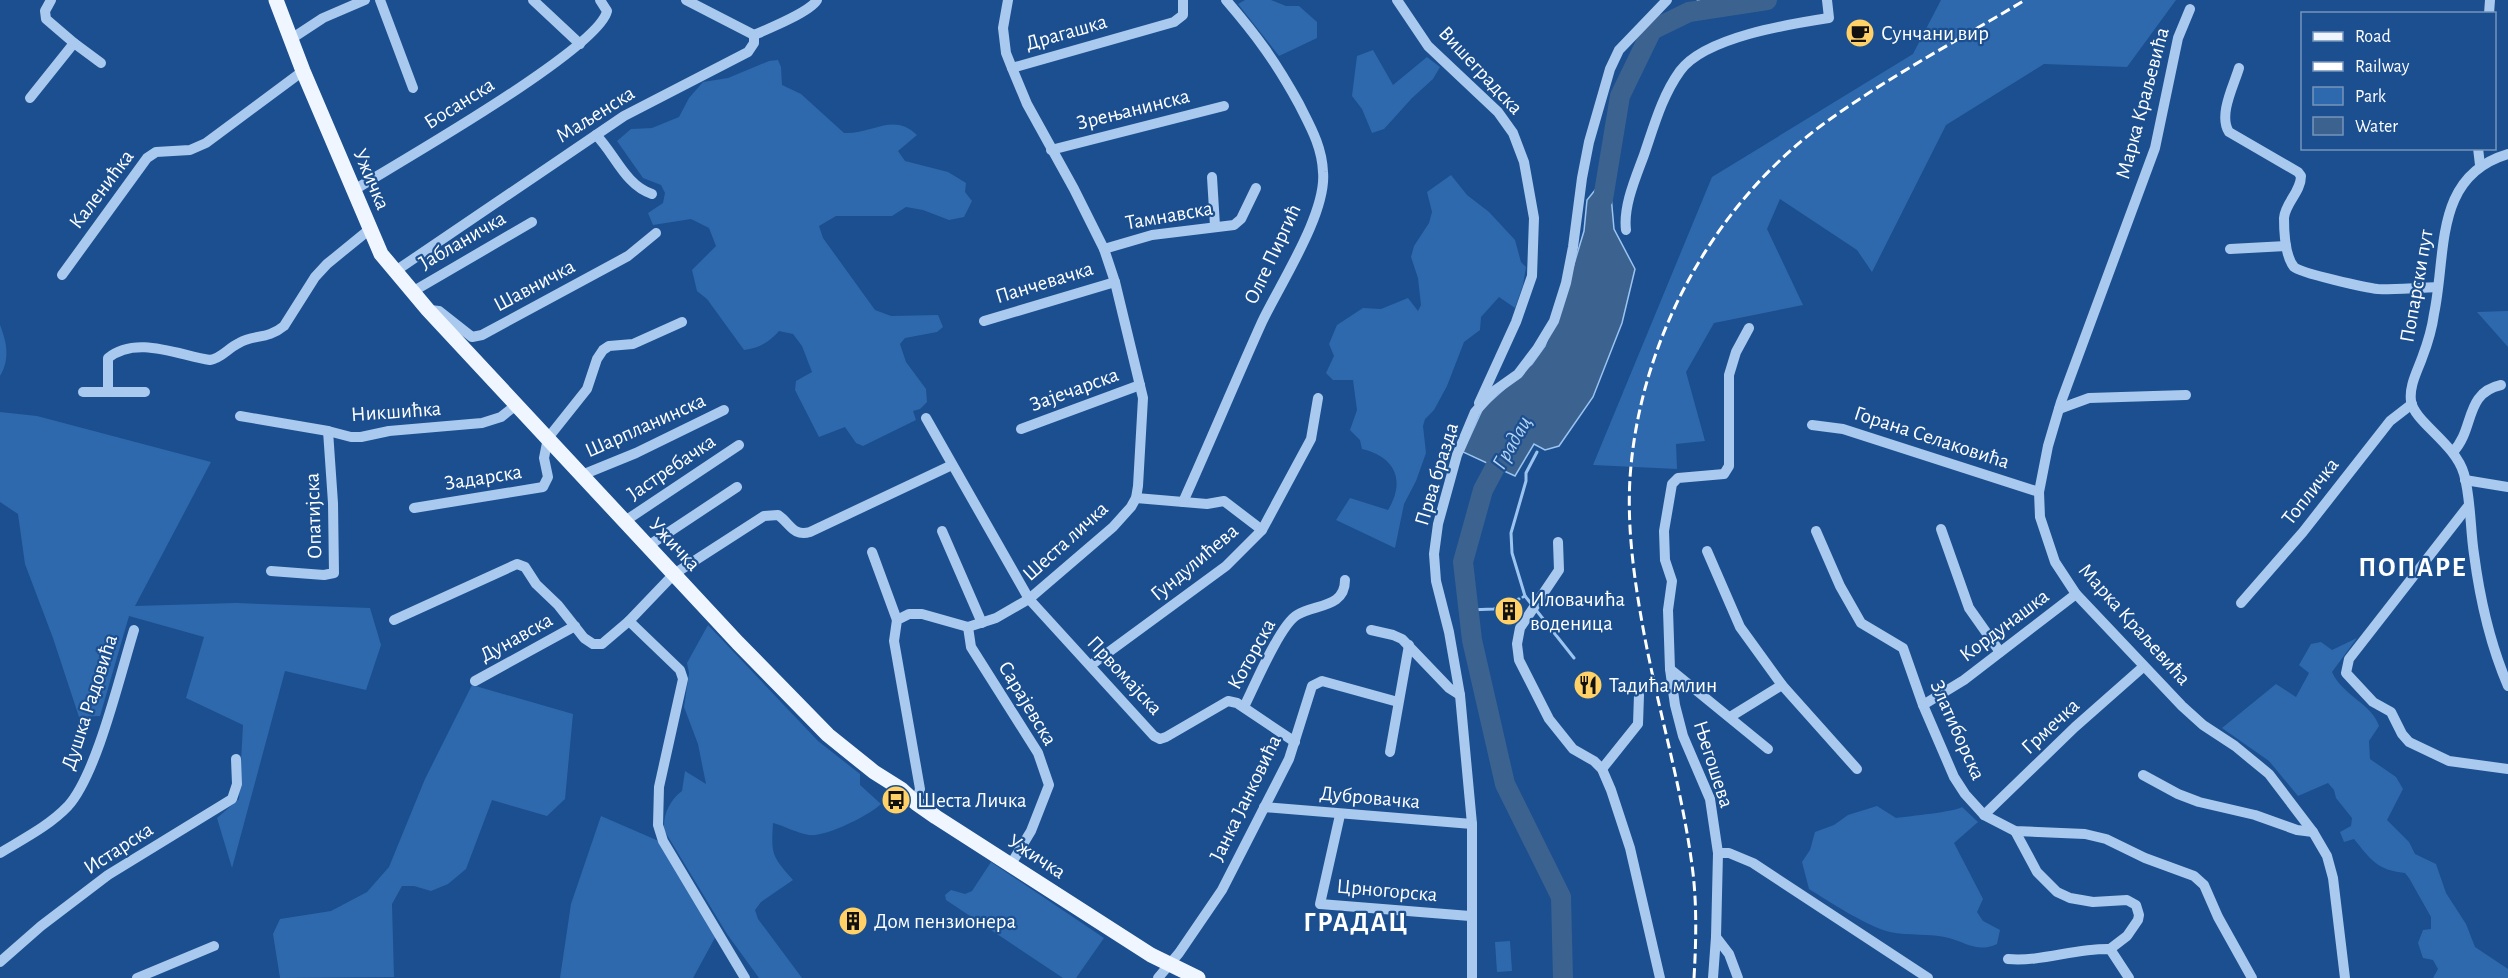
<svg xmlns="http://www.w3.org/2000/svg" width="2508" height="978" viewBox="0 0 2508 978" font-family="'Alegreya Sans',sans-serif">
<rect width="100%" height="100%" fill="#1b4f8f"/>
<g fill="#2e69ad">
<polygon points="1245,0 1271,0 1286,6 1299,6 1317,22 1317,38 1279,56 1238,4"/>
<polygon points="1941,0 2176,0 2127,67 2044,64 1946,125 1872,272 1857,250 1780,199 1767,229 1803,305 1714,323 1686,372 1705,441 1676,444 1677,469 1593,465 1712,177 1913,54"/>
<polygon points="1373,50 1393,85 1427,57 1440,67 1433,79 1412,98 1384,129 1372,133 1362,109 1352,96 1357,56"/>
<path d="M 778,60 L 781,67 L 782,85 L 801,94 L 844,133 C 874,134 893,112 917,135 L 898,151 L 905,161 L 948,172 L 966,183 L 965,192 L 972,201 L 964,217 L 949,220 L 923,210 L 906,207 L 892,216 L 836,216 L 819,226 L 823,238 L 875,310 L 891,316 L 938,315 L 943,327 L 937,332 L 905,338 L 900,344 L 906,362 L 926,389 L 927,402 L 920,409 L 913,411 L 916,420 L 863,446 L 856,443 L 845,427 L 819,437 L 795,390 L 796,381 L 812,372 L 802,346 L 793,334 L 779,331 C 768,343 759,348 744,350 L 707,299 L 697,291 L 692,270 L 716,246 L 709,228 L 691,219 L 653,225 L 648,213 L 663,203 L 665,193 L 661,185 L 643,178 L 617,141 L 631,129 L 652,128 L 679,117 L 689,98 L 703,82 L 728,78 L 769,61 Z"/>
<path d="M 1451,175 L 1467,195 L 1489,212 L 1515,240 L 1521,262 L 1526,267 L 1523,285 L 1515,308 L 1499,297 L 1481,317 L 1480,330 L 1464,342 L 1447,386 L 1434,410 L 1425,419 L 1423,426 L 1426,453 L 1416,481 L 1404,504 L 1395,548 L 1336,520 L 1350,498 L 1388,510 C 1406,480 1395,457 1362,449 L 1360,440 L 1350,430 L 1357,410 L 1353,380 L 1333,380 L 1326,373 L 1334,356 L 1329,344 L 1337,325 L 1363,308 L 1381,309 L 1408,298 L 1418,311 L 1421,305 L 1418,278 L 1411,257 L 1414,246 L 1429,223 L 1432,212 L 1427,192 Z"/>
<polygon points="2508,311 2508,347 2477,312"/>
<path d="M 0,325 C 7,343 10,359 0,376 Z"/>
<polygon points="0,412 37,416 211,462 135,606 236,603 370,608 381,645 366,690 285,671 232,868 217,818 239,799 243,725 186,698 204,637 129,616 100,716 79,717 53,638 25,564 18,514 0,502"/>
<path d="M 708,625 L 818,741 L 860,774 L 860,785 L 881,804 C 868,816 826,837 809,835 C 797,833 784,826 773,823 C 771,855 772,856 793,880 L 761,902 L 755,910 L 758,919 L 802,978 L 759,978 L 727,934 L 664,830 C 663,814 670,800 682,791 L 685,771 L 706,784 L 698,744 L 684,707 L 689,673 L 687,663 Z"/>
<path d="M 2357,638 L 2332,672 C 2342,695 2372,704 2379,726 L 2369,741 L 2370,759 L 2396,777 L 2403,789 L 2387,820 L 2409,842 L 2415,854 L 2436,864 L 2446,893 L 2466,924 L 2475,947 L 2508,969 L 2508,978 L 2433,978 L 2438,969 L 2433,960 L 2423,958 L 2418,943 L 2423,930 L 2431,929 L 2431,917 L 2409,878 L 2405,873 C 2377,870 2371,860 2354,839 L 2344,842 L 2340,832 L 2351,826 L 2352,818 L 2336,798 L 2334,790 L 2328,783 L 2298,796 L 2269,761 L 2222,728 L 2276,684 L 2296,697 L 2309,673 L 2299,665 L 2311,644 L 2321,642 L 2332,650 Z"/>
<polygon points="472,685 573,714 565,799 547,816 492,800 466,869 448,884 431,891 414,886 402,886 392,904 394,977 280,978 273,934 280,919 331,911 367,892 389,867 425,779"/>
<path d="M 1877,806 L 1896,818 C 1909,816 1955,812 1962,807 L 1978,822 L 1954,843 L 1983,899 L 1977,912 L 1983,921 L 2000,930 L 1997,944 C 1978,953 1967,943 1949,938 C 1930,933 1909,936 1890,932 C 1868,927 1828,901 1809,889 L 1802,862 L 1810,850 L 1815,832 L 1834,825 L 1848,815 Z"/>
<polygon points="601,816 661,842 717,934 693,978 560,978 571,904"/>
<polygon points="991,862 1104,938 1076,978 1063,978 946,900 945,895 951,890 965,894 972,891"/>
<polygon points="1510,941 1512,971 1497,972 1495,942"/>
</g>
<polygon fill="#3c6290" stroke="#9cc4f0" stroke-width="1.5" points="1609,173 1614,229 1635,269 1622,323 1593,397 1559,446 1545,450 1534,444 1515,476 1463,452 1483,408 1532,364 1545,346 1571,274 1584,231 1587,200"/>
<g fill="none" stroke-linecap="round" stroke-linejoin="round">
<g stroke="#9cc4f0" stroke-width="3">
<polyline points="1689,12 1699,0"/>
<polyline points="1525,596 1574,658"/>
<polyline points="1523,597 1525,596 1512,553 1511,533 1526,481 1526,473 1537,452"/>
<polyline points="1468,610 1494,609 1519,599"/>
</g>
<g stroke="#3c6290" stroke-width="20">
<polyline points="1603,199 1620,96 1652,30 1689,12 1767,0"/>
<polyline points="1508,443 1483,490 1463,562 1472,640 1505,784 1561,897 1563,978"/>
</g>
<g stroke="#a9c9ee" stroke-width="10">
<polyline points="380,0 413,88"/>
<polyline points="533,0 580,44"/>
<polyline points="686,0 754,35"/>
<polyline points="1397,0 1428,46 1498,112 1513,133 1524,162 1534,218 1532,276 1516,322 1479,403"/>
<polyline points="2190,9 2178,38 2155,148 2061,402 2048,446 2039,492 2040,517 2055,562 2076,594 2182,706 2203,725 2235,746 2269,774 2313,832 2327,856 2333,878 2345,978"/>
<polyline points="2489,14 2490,0"/>
<polyline points="291,39 323,18 365,0"/>
<polyline points="74,43 101,63"/>
<polyline points="1012,68 1174,22 1183,15 1183,0"/>
<path d="M 2239,68 C 2234,85 2218,115 2229,132 L 2298,172 L 2301,176 C 2301,192 2285,203 2284,218 C 2284,232 2285,256 2294,267 C 2300,273 2367,288 2378,289 C 2397,290 2418,288 2437,287"/>
<polyline points="30,98 74,43 46,19 45,11 51,0"/>
<path d="M 596,135 C 615,154 625,185 652,194"/>
<polyline points="2478,148 2480,165"/>
<polyline points="1051,150 1224,106"/>
<path d="M 2508,154 C 2433,176 2447,253 2434,314 C 2432,329 2427,345 2422,358 C 2417,372 2409,386 2411,401 C 2414,422 2455,443 2464,474 C 2471,499 2470,528 2474,554 C 2480,600 2490,644 2508,686"/>
<polyline points="1212,177 1215,226"/>
<path d="M 354,190 C 396,164 599,49 607,11 L 600,0"/>
<path d="M 1626,230 C 1623,206 1636,177 1644,155 C 1654,126 1662,96 1680,71 C 1705,37 1790,24 1829,18 L 1827,0"/>
<polyline points="1104,249 1152,235 1234,225 1241,219 1256,188"/>
<polyline points="2230,249 2286,246"/>
<path d="M 394,272 L 624,116 L 748,52 L 754,43 L 754,35 C 768,29 810,12 817,0"/>
<polyline points="62,275 147,158 156,152 190,150 206,143 303,71"/>
<polyline points="412,292 532,222"/>
<polyline points="430,310 439,311 472,337 482,335 628,256 656,233"/>
<polyline points="984,321 1115,282"/>
<path d="M 108,391 L 108,358 C 136,335 178,355 210,360 C 222,358 228,348 239,343 C 254,334 267,340 284,326 L 315,277 L 327,264 L 370,229"/>
<polyline points="83,392 145,392"/>
<polyline points="2059,409 2089,398 2186,395"/>
<polyline points="240,416 328,431 351,437 361,437 389,431 482,423 501,417 516,405"/>
<polyline points="926,418 1029,599 1154,736 1160,739 1166,737 1228,701 1237,703 1295,742"/>
<polyline points="1812,425 1843,429 2039,492"/>
<polyline points="1021,429 1140,385"/>
<path d="M 2453,452 C 2475,429 2464,393 2501,385"/>
<polyline points="582,475 636,453 724,410"/>
<polyline points="2465,480 2508,487"/>
<polyline points="1136,498 1207,504 1224,501 1262,530"/>
<path d="M 1183,502 C 1210,442 1235,382 1262,322 C 1280,284 1327,213 1323,172 C 1322,146 1310,126 1299,104 C 1276,62 1257,36 1226,0"/>
<polyline points="2469,505 2349,659 2346,673 2373,702 2391,712 2402,734 2409,742 2449,761 2508,769"/>
<polyline points="414,508 543,487 548,477 544,458 548,438 587,389 597,359 603,350 609,346 633,344 682,322"/>
<polyline points="625,521 739,445"/>
<polyline points="1941,529 1969,608 2000,652"/>
<polyline points="942,531 982,623"/>
<polyline points="1816,531 1840,586 1861,623 1903,648 1923,705 1954,777 1965,794 1984,815 2015,831 2085,834 2106,839 2145,858 2194,876 2204,885 2218,917 2252,978"/>
<polyline points="1558,542 1559,570 1520,628 1517,644 1519,660 1549,719 1573,749 1594,761 1602,769 1611,790 1630,848 1660,978"/>
<polyline points="648,546 737,487"/>
<polyline points="1707,551 1740,627 1782,685 1857,769"/>
<polyline points="872,552 897,620"/>
<polyline points="271,571 324,575 334,573 333,503 328,431"/>
<polyline points="2241,603 2303,532 2390,421 2412,404"/>
<path d="M 394,620 L 517,564 L 525,567 L 536,584 L 558,605 L 584,638 L 593,644 L 602,644 L 629,621 L 674,574 L 764,516 L 778,515 C 790,523 793,537 810,532 L 952,465"/>
<polyline points="629,621 680,670 683,679 659,787 658,825 663,841 745,978"/>
<polyline points="968,627 971,647 1038,753 1049,785 1031,831 1011,864"/>
<polyline points="1371,630 1393,635 1402,639 1449,688 1460,695"/>
<polyline points="1091,665 1226,566 1262,530 1311,439 1318,398"/>
<polyline points="1670,669 1768,749"/>
<polyline points="475,681 575,626"/>
<polyline points="1923,705 1964,680 2076,594"/>
<path d="M 1244,707 C 1254,687 1280,625 1297,615 C 1315,604 1345,608 1345,580"/>
<polyline points="1730,717 1782,685"/>
<polyline points="1390,752 1409,645"/>
<polyline points="1602,769 1638,724 1639,695"/>
<polyline points="2143,775 2178,794 2199,802 2255,815 2297,830 2313,832"/>
<polyline points="916,803 920,789 894,641 897,620 909,614 922,614 968,627 996,618 1029,599 1113,527 1131,507 1136,498 1138,486 1143,398 1115,282 1104,249 1074,189 1027,104 1012,68 1006,53 1003,28 1008,0"/>
<polyline points="1264,807 1472,824"/>
<polyline points="1340,815 1320,904 1470,916"/>
<polyline points="1984,815 2075,727 2143,667"/>
<polyline points="2015,831 2037,872 2057,892 2070,898 2093,902 2127,900 2136,905 2139,915 2138,920 2127,936 2110,949"/>
<path d="M 0,853 C 23,839 49,826 68,806 C 97,774 120,675 134,630"/>
<polyline points="1718,853 1729,853 1753,863 1928,978"/>
<polyline points="1716,937 1729,954 1738,978"/>
<path d="M 2008,959 C 2042,962 2075,948 2110,949 L 2129,978"/>
<polyline points="0,962 41,926 108,875 232,799 237,784 236,759"/>
<polyline points="137,978 214,946"/>
<polyline points="1158,978 1179,953 1222,890 1289,759 1312,686 1322,681 1398,702"/>
<polyline points="1472,978 1472,824 1460,695 1449,632 1436,581 1434,554 1438,524 1457,455 1475,412 1494,391 1518,374 1537,349 1554,321 1566,283 1573,247 1582,178 1589,142 1610,69 1619,50 1667,0"/>
<polyline points="1713,978 1716,937 1718,853 1710,799 1683,736 1675,705 1670,669 1668,610 1672,581 1665,560 1664,531 1672,484 1678,478 1724,474 1729,466 1729,375 1736,352 1749,328"/>
</g>
<polyline stroke="#f0f6ff" stroke-width="15" points="276,0 303,71 381,254 428,310 738,643 828,735 874,772 901,789 916,803 936,817 1151,955 1198,978"/>
<path stroke="#fff" stroke-width="3" stroke-dasharray="10 4.5" stroke-linecap="butt" d="M 1694,978 C 1696,944 1697,908 1693,873 C 1683,791 1658,710 1643,628 C 1634,578 1627,528 1630,478 C 1639,342 1712,206 1822,125 C 1886,78 1957,41 2025,0"/>
</g>
<defs>
<g id="cafe-disc" transform="scale(1.5)"><circle r="9.5" fill="#ffd166" stroke="#1b4f8f"/><path d="M-5.5-4.5H6V0H3Q3 3.5 0 3.5H-2.5Q-5.5 3.5-5.5 0ZM3-3.2v2h1.7v-2ZM-6 4.5H4V6H-6Z" fill="#111"/></g>
<g id="building-disc" transform="scale(1.5)"><circle r="9.5" fill="#ffd166" stroke="#1b4f8f"/><path d="M-4-6H4V6H1V3H-1V6H-4ZM-2.5-4.3h1.7v1.8h-1.7ZM.8-4.3h1.7v1.8H.8ZM-2.5-1h1.7V.8h-1.7ZM.8-1h1.7V.8H.8Z" fill="#111"/></g>
<g id="restaurant-disc" transform="scale(1.5)"><circle r="9.5" fill="#ffd166" stroke="#1b4f8f"/><path d="M-5-6h1v4h1v-4h1v4h1v-4h1v5L-1.5 .5V6h-2V.5L-5-1ZM5-6V6H3V1.5H1.5Q1.5-4 5-6Z" fill="#111"/></g>
<g id="bus-disc" transform="scale(1.5)"><circle r="9.5" fill="#ffd166" stroke="#1b4f8f"/><path d="M-5-6H5V4H4V6H2V4H-2V6H-4V4H-5ZM-3.5-4V0h7V-4ZM-3.5 1.2v1.5H-2V1.2ZM2 1.2v1.5H3.5V1.2Z" fill="#111"/></g>
</defs>
<g fill-rule="evenodd">
<use href="#cafe-disc" x="1860" y="33"/>
<use href="#building-disc" x="1509" y="611"/>
<use href="#restaurant-disc" x="1588" y="685"/>
<use href="#bus-disc" x="896" y="800"/>
<use href="#building-disc" x="853" y="921"/>
</g>
<g text-anchor="middle" stroke-width="4.5" stroke-linejoin="round" paint-order="stroke">
<g font-size="21" fill="#fff" stroke="#1b4f8f">
<text transform="translate(1066 32) rotate(-16)" y="7">Драгашка</text>
<text transform="translate(1481 70) rotate(47)" y="7">Вишеградска</text>
<text transform="translate(459 103) rotate(-32)" y="7">Босанска</text>
<text transform="translate(2142 103) rotate(-75)" y="7">Марка Краљевића</text>
<text transform="translate(1133 109) rotate(-14)" y="7">Зрењанинска</text>
<text transform="translate(595 114) rotate(-32)" y="7">Маљенска</text>
<text transform="translate(372 179) rotate(67)" y="7">Ужичка</text>
<text transform="translate(101 189) rotate(-53)" y="7">Каленићка</text>
<text transform="translate(1169 215) rotate(-10)" y="7">Тамнавска</text>
<text transform="translate(462 240) rotate(-30)" y="7">Јабланичка</text>
<text transform="translate(1272 254) rotate(-65)" y="7">Олге Пиргић</text>
<text transform="translate(1044 282) rotate(-17)" y="7">Панчевачка</text>
<text transform="translate(534 285) rotate(-28)" y="7">Шавничка</text>
<text transform="translate(2416 286) rotate(-80)" y="7">Попарски пут</text>
<text transform="translate(1074 389) rotate(-20)" y="7">Зајечарска</text>
<text transform="translate(396 411) rotate(-4)" y="7">Никшићка</text>
<text transform="translate(645 425) rotate(-24)" y="7">Шарпланинска</text>
<text transform="translate(1932 437) rotate(18)" y="7">Горана Селаковића</text>
<text transform="translate(671 467) rotate(-34)" y="7">Јастребачка</text>
<text transform="translate(1436 474) rotate(-73)" y="7">Прва бразда</text>
<text transform="translate(483 477) rotate(-9)" y="7">Задарска</text>
<text transform="translate(2310 491) rotate(-52)" y="7">Топличка</text>
<text transform="translate(313 516) rotate(-92)" y="7">Опатијска</text>
<text transform="translate(1065 541) rotate(-42)" y="7">Шеста личка</text>
<text transform="translate(675 544) rotate(47)" y="7">Ужичка</text>
<text transform="translate(1194 562) rotate(-40)" y="7">Гундулићева</text>
<text transform="translate(2135 624) rotate(48)" y="7">Марка Краљевића</text>
<text transform="translate(2004 625) rotate(-37)" y="7">Кордунашка</text>
<text transform="translate(516 637) rotate(-29)" y="7">Дунавска</text>
<text transform="translate(1251 654) rotate(-61)" y="7">Которска</text>
<text transform="translate(1125 675) rotate(47)" y="7">Првомајска</text>
<text transform="translate(89 702) rotate(-72)" y="7">Душка Радовића</text>
<text transform="translate(1028 703) rotate(59)" y="7">Сарајевска</text>
<text transform="translate(2050 726) rotate(-43)" y="7">Грмечка</text>
<text transform="translate(1958 730) rotate(66)" y="7">Златиборска</text>
<text transform="translate(1714 764) rotate(72)" y="7">Његошева</text>
<text transform="translate(1370 797) rotate(5)" y="7">Дубровачка</text>
<text transform="translate(1245 798) rotate(-64)" y="7">Јанка Јанковића</text>
<text transform="translate(118 848) rotate(-33)" y="7">Истарска</text>
<text transform="translate(1037 856) rotate(33)" y="7">Ужичка</text>
<text transform="translate(1387 890) rotate(5)" y="7">Црногорска</text>
</g>
<g font-size="21" fill="#fff" stroke="#1b4f8f" text-anchor="start">
<text x="1881" y="40">Сунчани вир</text>
<text x="1530" y="606">Иловачића<tspan x="1530" dy="24">воденица</tspan></text>
<text x="1609" y="692">Тадића млин</text>
<text x="917" y="807">Шеста Личка</text>
<text x="874" y="928">Дом пензионера</text>
</g>
<g font-size="22" font-style="italic" fill="#b5d3f5" stroke="#1b4f8f">
<text transform="translate(1511 442) rotate(-60)" y="8">Градац</text>
</g>
<g font-size="27" font-weight="bold" letter-spacing="1.5" fill="#fff" stroke="#1b4f8f">
<text x="2413" y="576">ПОПАРЕ</text>
<text x="1356" y="931">ГРАДАЦ</text>
</g>
</g>
<rect x="2301" y="12" width="195" height="138" fill="#1b4f8f" stroke="#7695bc" stroke-width="1.5"/>
<rect x="2313" y="32" width="30" height="9" fill="#f0f6ff" stroke="#7695bc" stroke-width="1.5"/>
<text x="2355" y="42" font-size="18" fill="#ffffff">Road</text>
<rect x="2313" y="62" width="30" height="9" fill="#ffffff" stroke="#7695bc" stroke-width="1.5"/>
<text x="2355" y="72" font-size="18" fill="#ffffff">Railway</text>
<rect x="2313" y="87" width="30" height="18" fill="#2e69ad" stroke="#7695bc" stroke-width="1.5"/>
<text x="2355" y="102" font-size="18" fill="#ffffff">Park</text>
<rect x="2313" y="117" width="30" height="18" fill="#3c6290" stroke="#7695bc" stroke-width="1.5"/>
<text x="2355" y="132" font-size="18" fill="#ffffff">Water</text>
</svg>
